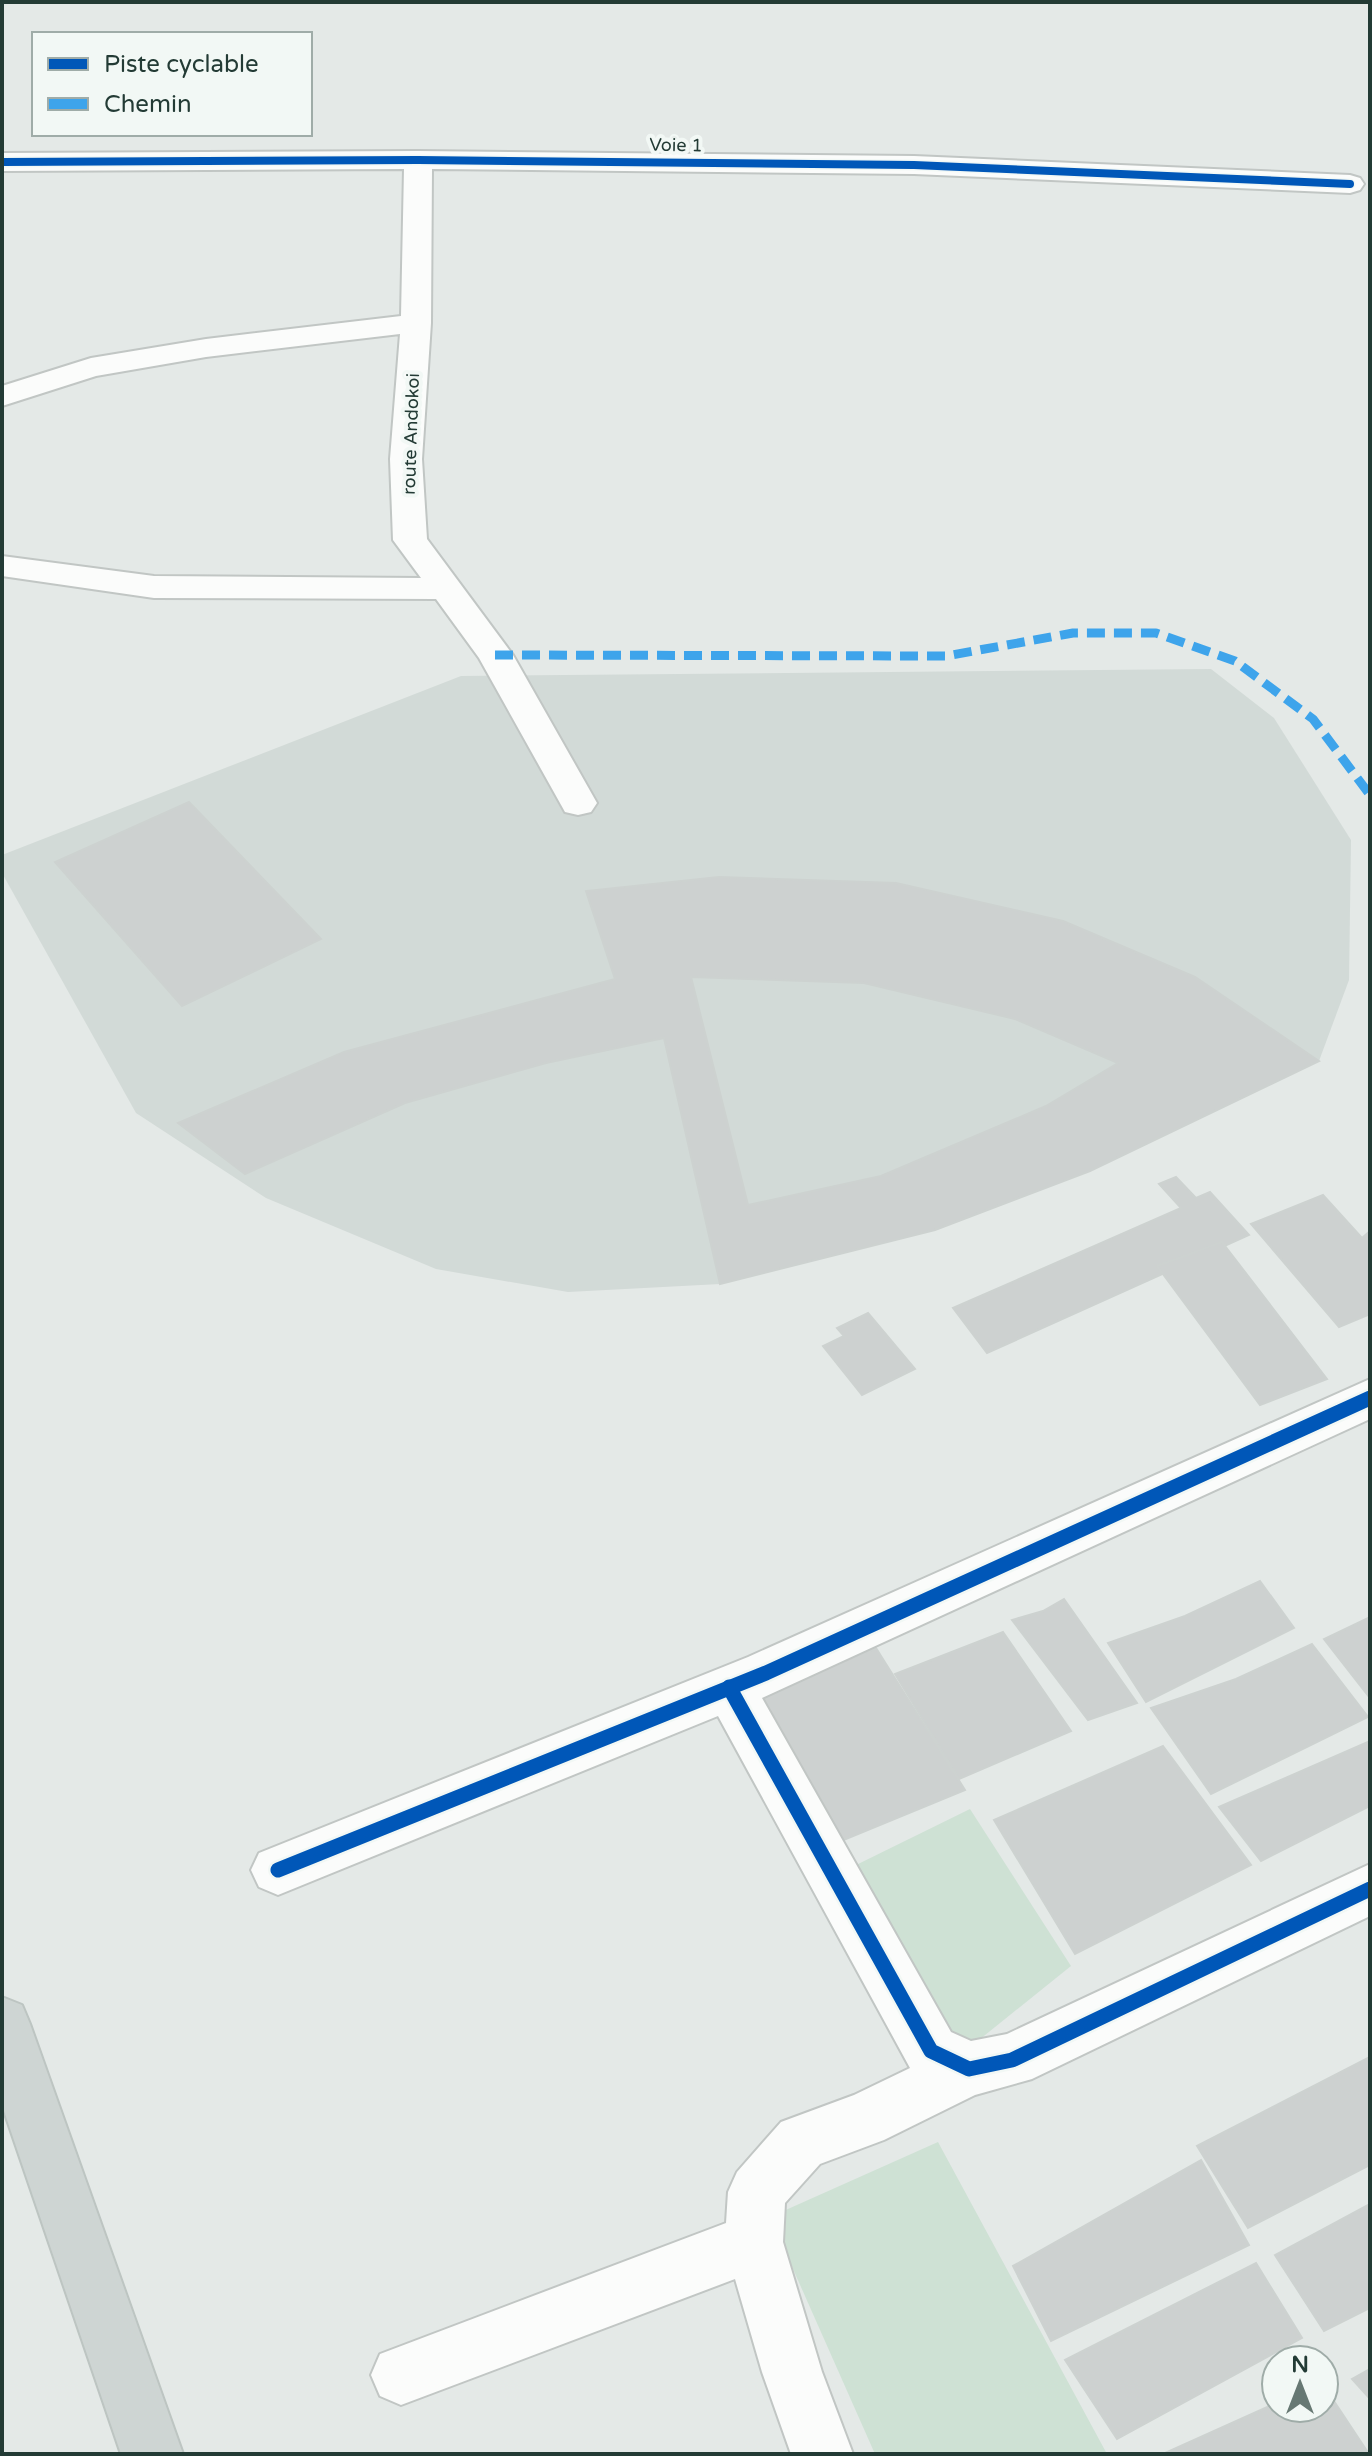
<svg xmlns="http://www.w3.org/2000/svg" width="1372" height="2456" viewBox="0 0 1372 2456" font-family="'Varela Round',sans-serif">
<rect width="100%" height="100%" fill="#e4e9e7"/>
<polygon fill="#d2dad7" points="1211,669 1274,718 1351,840 1349,980 1319,1061 1090,1171 935,1230 720,1284 568,1292 436,1269 266,1198 136,1113 2,873 2,855 461,676"/>
<g fill="#cee1d4">
<polygon points="970,1809 1071,1966 964,2052 933,2032 852,1867"/>
<polygon points="938,2142 1107,2454 875,2454 770,2217"/>
</g>
<g fill="#cdd1d0" stroke="#cdd2d0" stroke-width="2" fill-rule="evenodd">
<polygon points="189,802 321,939 182,1006 55,862"/>
<path d="M 719,877 L 896,883 L 1063,921 L 1195,977 L 1319,1061 L 1090,1171 L 935,1230 L 720,1284 L 664,1038 L 546,1063 L 405,1103 L 245,1174 L 178,1123 L 344,1052 L 615,979 L 586,891 ZM 691,977 L 864,983 L 1015,1019 L 1118,1063 L 1046,1106 L 881,1176 L 748,1205 Z"/>
<polygon points="1176,1177 1196,1198 1210,1192 1249,1235 987,1353 953,1308 1181,1208 1159,1184"/>
<polygon points="1323,1195 1362,1238 1370,1231 1370,1314 1339,1327 1251,1224"/>
<polygon points="1222,1242 1327,1379 1260,1405 1157,1266"/>
<polygon points="868,1313 915,1369 862,1395 823,1346 844,1336 837,1328"/>
<polygon points="1260,1581 1294,1628 1146,1702 1108,1643 1185,1616"/>
<polygon points="1064,1599 1137,1703 1088,1720 1012,1620 1043,1611"/>
<polygon points="1370,1617 1370,1698 1324,1639"/>
<polygon points="1003,1632 1071,1731 959,1779 895,1674"/>
<polygon points="1312,1644 1368,1717 1211,1794 1151,1708 1236,1679"/>
<polygon points="876,1648 965,1790 829,1846 751,1698"/>
<polygon points="1370,1741 1370,1806 1261,1861 1219,1807"/>
<polygon points="1163,1746 1251,1865 1075,1954 994,1820"/>
<polygon points="1370,2057 1370,2165 1248,2228 1197,2146"/>
<polygon points="1201,2160 1249,2245 1051,2341 1013,2266"/>
<polygon points="1370,2204 1370,2308 1324,2331 1275,2255"/>
<polygon points="1256,2263 1302,2338 1117,2439 1065,2360"/>
<polygon points="1370,2369 1370,2399 1352,2379"/>
<polygon points="1324,2386 1369,2454 1163,2454 1276,2403 1276,2408 1324,2408"/>
</g>
<g fill="none" stroke-linecap="round" stroke-linejoin="round">
<g stroke="#c1c6c4" stroke-width="4">
<g id="minor">
<polygon points="418,151 914,156 1350,175 1360,178 1364,184 1360,190 1350,193 914,174 432,169 431,323 422,459 427,539 513,655 597,803 591,812 578,815 565,812 479,658 436,599 154,598 2,576 2,556 154,576 421,578 393,540 390,459 400,334 206,357 96,376 2,406 2,386 91,358 206,339 401,316 404,169 2,171 2,153"/>
<polygon points="1370,1379 1370,1419 762,1698 951,2032 971,2041 1007,2034 1370,1864 1370,1916 1032,2079 975,2095 884,2140 820,2164 785,2203 783,2242 822,2372 853,2454 791,2454 762,2372 735,2279 401,2405 380,2396 371,2375 380,2354 726,2223 728,2192 737,2172 781,2122 854,2095 910,2068 718,1716 278,1895 259,1887 251,1870 259,1853 748,1657"/>
</g>
</g>
<g stroke="#bdc5c2" stroke-width="4">
<polygon id="major" points="2,1997 22,2005 30,2024 183,2454 121,2454 2,2105"/>
</g>
<use href="#minor" fill="#fbfcfb" fill-rule="evenodd"/>
<use href="#major" fill="#ced5d3" fill-rule="evenodd"/>
<polyline stroke="#3ea4eb" stroke-width="9" stroke-dasharray="18 9" stroke-linecap="butt" points="495,655 946,656 1073,633 1156,633 1235,661 1313,719 1370,795"/>
<g stroke="#f2f8f5" stroke-width="11">
<polyline id="cycleway-far1" points="2,162 418,160 914,165 1350,184"/>
</g>
<g stroke="#f2f8f5" stroke-width="20">
<g id="cycleway">
<polyline points="729,1687 931,2051 969,2069 1012,2060 1370,1889"/>
<polyline points="278,1870 766,1673 1370,1398"/>
</g>
</g>
<use href="#cycleway-far1" stroke="#0057b8" stroke-width="8"/>
<use href="#cycleway" stroke="#0057b8" stroke-width="15"/>
</g>
<g text-anchor="middle" stroke-width="8" stroke-linejoin="round" paint-order="stroke">
<g font-size="18" fill="#233b35" stroke="#f2f8f5">
<text transform="translate(676 145) rotate(1)" y="6">Voie 1</text>
<text transform="translate(411 434) rotate(-88)" y="6">route Andokoi</text>
</g>
</g>
<rect width="1372" height="2456" fill="none" stroke="#233b35" stroke-width="8"/>
<rect x="32" y="32" width="280" height="104" fill="#f2f8f5" stroke="#9faca8" stroke-width="2"/>
<rect x="48" y="58" width="40" height="12" fill="#0057b8" stroke="#9faca8" stroke-width="2"/>
<text x="104" y="72" font-size="24" fill="#233b35">Piste cyclable</text>
<rect x="48" y="98" width="40" height="12" fill="#3ea4eb" stroke="#9faca8" stroke-width="2"/>
<text x="104" y="112" font-size="24" fill="#233b35">Chemin</text>
<g transform="translate(1300 2384)"><circle r="38" fill="#f2f8f5" stroke="#9faca8" stroke-width="2"/>
<path d="M0-6L14 30L0 20L-14 30Z" fill="#677873"/>
<text y="-12" font-size="22" font-weight="bold" text-anchor="middle" fill="#233b35">N</text>
</g>
</svg>
